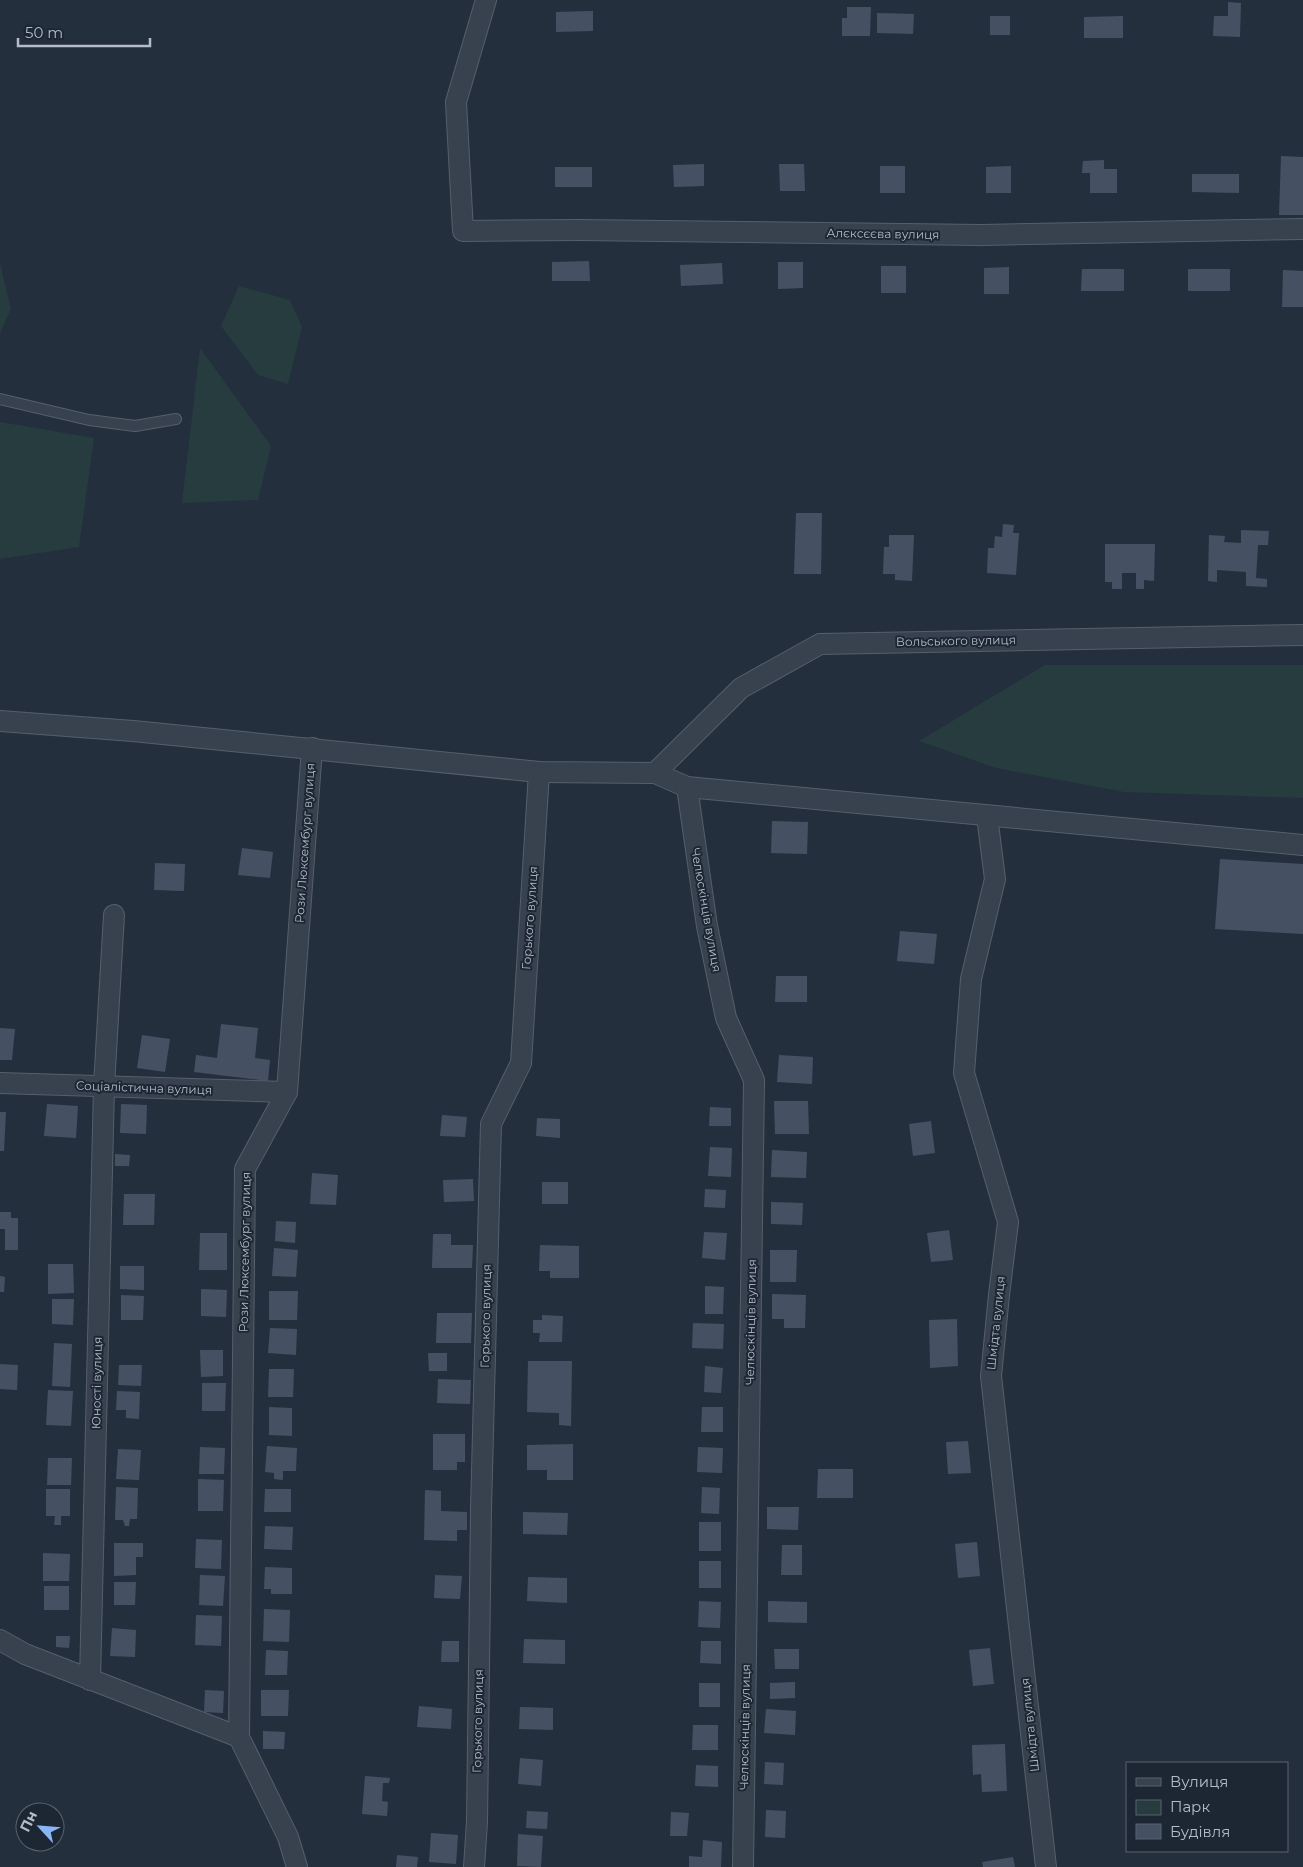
<svg xmlns="http://www.w3.org/2000/svg" width="1303" height="1867" viewBox="0 0 1303 1867" font-family="Montserrat,sans-serif">
<rect width="100%" height="100%" fill="#242f3e"/>
<g fill="#263c3f">
<polygon points="0,263 11,309 0,333"/>
<polygon points="239,286 290,300 302,327 288,384 258,375 221,326"/>
<polygon points="200,348 271,446 258,500 182,503"/>
<polygon points="0,422 94,438 79,547 0,559"/>
<polygon points="1045,665 1303,665 1303,798 1124,792 996,768 919,741"/>
</g>
<g fill="#455162">
<polygon points="1228,2 1241,3 1240,37 1213,36 1214,16 1228,16"/>
<polygon points="847,7 871,7 870,36 842,36 842,18 847,18"/>
<polygon points="593,11 593,31 556,32 556,12"/>
<polygon points="877,13 914,14 913,34 877,33"/>
<rect x="990" y="16" width="20" height="19"/>
<polygon points="1123,16 1123,38 1084,38 1084,17"/>
<polygon points="1281,156 1303,157 1303,215 1279,215"/>
<polygon points="1104,160 1104,169 1117,169 1117,193 1090,193 1090,173 1082,173 1083,161"/>
<polygon points="704,164 704,186 674,187 673,165"/>
<polygon points="779,164 804,164 805,191 780,191"/>
<rect x="880" y="166" width="25" height="27"/>
<polygon points="1011,166 1011,193 986,193 986,167"/>
<rect x="555" y="167" width="37" height="20"/>
<polygon points="1192,174 1239,174 1239,193 1192,192"/>
<polygon points="589,261 590,281 552,281 552,262"/>
<polygon points="778,262 803,262 803,288 778,289"/>
<polygon points="722,263 723,284 681,286 680,265"/>
<rect x="881" y="266" width="25" height="27"/>
<polygon points="1009,267 1009,294 984,294 984,268"/>
<polygon points="1082,269 1124,269 1124,291 1081,291"/>
<rect x="1188" y="269" width="42" height="22"/>
<polygon points="1283,270 1303,271 1303,307 1282,307"/>
<polygon points="796,513 822,513 821,574 794,574"/>
<polygon points="1003,524 1014,525 1013,533 1019,533 1016,575 987,573 988,548 994,548 995,536 1002,537"/>
<polygon points="1241,530 1269,531 1268,545 1258,545 1256,578 1267,579 1267,587 1246,586 1246,572 1217,570 1217,582 1208,581 1209,535 1225,536 1224,542 1241,543"/>
<polygon points="889,535 914,535 912,581 895,580 895,574 883,574 884,547 889,547"/>
<polygon points="1105,544 1155,544 1154,581 1144,580 1144,589 1136,589 1136,573 1122,573 1122,589 1112,589 1112,582 1105,582"/>
<polygon points="772,821 808,822 807,854 771,853"/>
<polygon points="242,848 273,852 270,878 238,875"/>
<polygon points="1220,859 1303,864 1303,934 1215,929"/>
<polygon points="155,863 185,864 184,891 154,890"/>
<polygon points="900,931 937,934 934,964 897,961"/>
<polygon points="776,976 807,976 807,1002 775,1002"/>
<polygon points="221,1024 258,1028 255,1058 270,1060 268,1081 194,1072 196,1055 217,1058"/>
<polygon points="0,1028 15,1029 12,1060 0,1060"/>
<polygon points="142,1035 170,1039 165,1072 137,1068"/>
<polygon points="779,1055 813,1057 812,1084 777,1082"/>
<polygon points="774,1101 808,1101 809,1134 775,1134"/>
<polygon points="47,1104 78,1106 76,1138 44,1136"/>
<polygon points="121,1104 147,1105 146,1134 120,1133"/>
<polygon points="710,1107 731,1108 731,1126 709,1126"/>
<polygon points="0,1112 6,1112 4,1151 0,1151"/>
<polygon points="442,1115 467,1117 465,1137 440,1136"/>
<polygon points="537,1118 560,1119 560,1138 536,1136"/>
<polygon points="931,1121 935,1153 913,1156 909,1124"/>
<polygon points="710,1147 732,1148 731,1177 708,1176"/>
<polygon points="772,1150 807,1152 806,1178 771,1177"/>
<polygon points="115,1154 130,1155 129,1166 115,1166"/>
<polygon points="312,1173 338,1175 336,1205 310,1204"/>
<polygon points="473,1179 474,1201 444,1202 443,1180"/>
<rect x="542" y="1182" width="26" height="22"/>
<polygon points="705,1189 726,1190 725,1208 704,1207"/>
<polygon points="124,1194 155,1194 154,1225 123,1225"/>
<polygon points="771,1202 803,1203 802,1225 771,1224"/>
<polygon points="0,1212 11,1212 11,1218 18,1218 18,1250 5,1250 5,1229 0,1229"/>
<polygon points="276,1221 296,1222 295,1243 275,1241"/>
<polygon points="949,1230 953,1260 931,1262 927,1233"/>
<polygon points="704,1232 727,1233 725,1260 702,1258"/>
<polygon points="200,1233 227,1233 227,1270 199,1270"/>
<polygon points="433,1234 451,1234 451,1245 473,1245 472,1268 432,1268"/>
<polygon points="540,1245 579,1246 579,1278 550,1278 550,1271 539,1271"/>
<polygon points="274,1248 298,1250 296,1277 272,1276"/>
<polygon points="770,1250 797,1250 796,1282 770,1282"/>
<polygon points="48,1264 73,1264 74,1293 48,1294"/>
<polygon points="120,1266 144,1266 144,1290 120,1289"/>
<polygon points="0,1276 5,1277 4,1292 0,1292"/>
<polygon points="705,1286 724,1287 723,1314 705,1314"/>
<polygon points="201,1289 227,1290 226,1317 201,1316"/>
<polygon points="269,1291 298,1291 297,1320 269,1320"/>
<polygon points="772,1294 806,1295 805,1328 784,1328 784,1319 772,1319"/>
<polygon points="121,1295 144,1296 143,1320 121,1320"/>
<polygon points="52,1299 74,1299 73,1325 52,1324"/>
<polygon points="437,1313 472,1313 471,1343 436,1343"/>
<polygon points="542,1315 563,1316 562,1342 539,1342 540,1333 533,1333 533,1320 542,1320"/>
<polygon points="957,1319 958,1366 930,1368 929,1320"/>
<polygon points="693,1323 724,1324 723,1349 692,1348"/>
<polygon points="270,1328 297,1329 296,1355 268,1353"/>
<polygon points="54,1343 72,1344 70,1387 52,1386"/>
<polygon points="200,1350 223,1350 223,1376 201,1377"/>
<polygon points="428,1353 447,1353 447,1371 429,1371"/>
<polygon points="528,1361 572,1361 571,1426 559,1425 559,1413 527,1412"/>
<polygon points="0,1364 18,1365 17,1390 0,1389"/>
<polygon points="119,1365 142,1365 141,1386 118,1385"/>
<polygon points="705,1366 723,1368 721,1393 704,1392"/>
<polygon points="269,1369 294,1369 293,1397 268,1397"/>
<polygon points="438,1379 471,1380 470,1404 437,1403"/>
<polygon points="202,1383 226,1383 225,1411 202,1411"/>
<polygon points="48,1390 73,1391 71,1426 46,1425"/>
<polygon points="117,1391 140,1392 139,1419 126,1418 126,1410 116,1410"/>
<polygon points="269,1407 292,1408 292,1436 269,1435"/>
<polygon points="702,1407 723,1407 723,1432 701,1432"/>
<polygon points="433,1434 465,1434 465,1462 457,1462 457,1470 433,1470"/>
<polygon points="968,1441 971,1473 948,1474 946,1442"/>
<polygon points="573,1444 573,1480 547,1480 547,1470 527,1470 527,1445"/>
<polygon points="267,1446 297,1448 296,1471 283,1471 283,1480 274,1479 274,1473 265,1472"/>
<polygon points="200,1447 225,1448 224,1474 199,1474"/>
<polygon points="698,1447 723,1448 722,1473 697,1472"/>
<polygon points="118,1449 141,1450 139,1480 116,1479"/>
<polygon points="48,1458 72,1458 71,1485 47,1485"/>
<polygon points="818,1469 853,1469 853,1498 817,1498"/>
<polygon points="198,1479 224,1480 223,1511 198,1511"/>
<polygon points="116,1487 138,1488 137,1519 130,1519 129,1526 125,1526 123,1520 115,1520"/>
<polygon points="702,1487 720,1488 719,1514 701,1513"/>
<polygon points="46,1489 70,1489 70,1516 61,1516 61,1525 54,1525 55,1516 46,1516"/>
<polygon points="265,1489 291,1489 291,1512 264,1512"/>
<polygon points="425,1490 441,1491 441,1511 467,1512 467,1530 457,1530 457,1541 424,1540"/>
<polygon points="767,1507 799,1507 798,1530 767,1529"/>
<polygon points="523,1512 568,1513 567,1535 523,1534"/>
<rect x="699" y="1522" width="22" height="29"/>
<polygon points="265,1526 293,1527 292,1550 264,1549"/>
<polygon points="196,1539 222,1540 221,1569 195,1568"/>
<polygon points="977,1542 980,1576 958,1578 955,1544"/>
<polygon points="114,1543 143,1543 143,1557 136,1557 136,1575 114,1576"/>
<polygon points="782,1545 802,1545 802,1575 781,1575"/>
<polygon points="43,1553 70,1554 69,1581 43,1581"/>
<rect x="699" y="1561" width="22" height="27"/>
<polygon points="265,1567 292,1568 292,1594 271,1594 271,1589 264,1589"/>
<polygon points="200,1575 225,1576 223,1606 199,1605"/>
<polygon points="435,1575 462,1576 460,1599 434,1598"/>
<polygon points="528,1577 567,1578 567,1603 527,1601"/>
<polygon points="114,1582 136,1582 135,1605 114,1605"/>
<rect x="44" y="1586" width="25" height="24"/>
<polygon points="699,1601 721,1602 720,1628 698,1627"/>
<polygon points="768,1601 807,1602 807,1623 768,1622"/>
<polygon points="264,1609 290,1610 289,1642 263,1641"/>
<polygon points="196,1615 222,1616 221,1646 195,1645"/>
<polygon points="112,1628 136,1630 135,1657 110,1656"/>
<polygon points="56,1636 70,1636 69,1648 56,1647"/>
<polygon points="524,1639 565,1640 565,1664 523,1663"/>
<polygon points="442,1641 459,1641 459,1662 441,1662"/>
<polygon points="701,1641 721,1641 721,1664 700,1663"/>
<polygon points="990,1648 994,1684 973,1686 969,1650"/>
<polygon points="774,1649 799,1649 799,1669 775,1669"/>
<polygon points="266,1650 288,1651 287,1675 265,1675"/>
<polygon points="795,1682 795,1698 770,1699 770,1683"/>
<rect x="699" y="1683" width="21" height="24"/>
<polygon points="205,1690 224,1691 223,1713 204,1712"/>
<polygon points="261,1690 289,1690 288,1716 261,1716"/>
<polygon points="419,1706 452,1709 451,1729 417,1727"/>
<polygon points="520,1707 553,1708 553,1730 519,1729"/>
<polygon points="766,1709 796,1711 795,1735 764,1733"/>
<polygon points="693,1725 718,1725 718,1750 692,1750"/>
<polygon points="263,1731 285,1732 284,1749 263,1749"/>
<polygon points="1005,1744 1007,1791 982,1792 981,1774 973,1775 972,1745"/>
<polygon points="520,1758 543,1760 541,1786 518,1784"/>
<polygon points="765,1762 784,1763 783,1785 764,1784"/>
<polygon points="696,1765 718,1766 718,1787 695,1786"/>
<polygon points="365,1776 390,1778 389,1783 383,1783 382,1801 388,1802 387,1816 362,1814"/>
<polygon points="766,1810 786,1811 785,1838 765,1837"/>
<polygon points="527,1811 548,1812 547,1829 526,1828"/>
<polygon points="671,1812 689,1813 687,1836 670,1836"/>
<polygon points="431,1833 458,1835 456,1864 429,1862"/>
<polygon points="518,1834 543,1836 541,1867 517,1866"/>
<polygon points="703,1840 722,1842 721,1867 689,1867 689,1856 702,1857"/>
<polygon points="397,1855 418,1857 417,1867 396,1867"/>
<polygon points="1013,1857 1015,1867 983,1867 982,1862"/>
</g>
<g fill="none" stroke-linecap="round" stroke-linejoin="round">
<g stroke="#565f6c" stroke-width="12">
<polyline id="service" points="0,399 89,420 135,426 176,419"/>
</g>
<g stroke="#565f6c" stroke-width="22">
<g id="minor">
<polyline points="486,0 456,102 463,231 580,230 982,235 1303,229"/>
<polyline points="0,721 133,731 539,772 655,773 687,787 1303,845"/>
<polyline points="655,773 741,688 820,644 1303,635"/>
<polyline points="687,787 707,926 726,1018 754,1080 743,1867"/>
<polyline points="987,816 995,879 971,979 964,1073 1008,1222 999,1295 991,1376 1046,1867"/>
<polyline points="0,1083 287,1092"/>
<polyline points="0,1640 25,1654 239,1737 288,1837 297,1867"/>
<polyline points="90,1680 104,1086 114,915"/>
<polyline points="239,1737 245,1169 287,1092 312,748"/>
<polyline points="474,1867 477,1822 481,1510 491,1124 521,1063 539,772"/>
</g>
</g>
<use href="#service" stroke="#38414e" stroke-width="10"/>
<use href="#minor" stroke="#38414e" stroke-width="20"/>
</g>
<g text-anchor="middle" stroke-width="4" stroke-linejoin="round" paint-order="stroke">
<g font-size="12" fill="#b4bcc9" stroke="#1d2633">
<text transform="translate(883 234) rotate(1)" y="4">Алєксєєва вулиця</text>
<text transform="translate(956 641) rotate(-1)" y="4">Вольського вулиця</text>
<text transform="translate(305 843) rotate(-86)" y="4">Рози Люксембург вулиця</text>
<text transform="translate(706 910) rotate(80)" y="4">Челюскінців вулиця</text>
<text transform="translate(530 918) rotate(-86)" y="4">Горького вулиця</text>
<text transform="translate(144 1088) rotate(2)" y="4">Соціалістична вулиця</text>
<text transform="translate(245 1252) rotate(-89)" y="4">Рози Люксембург вулиця</text>
<text transform="translate(486 1316) rotate(-89)" y="4">Горького вулиця</text>
<text transform="translate(751 1322) rotate(-89)" y="4">Челюскінців вулиця</text>
<text transform="translate(996 1323) rotate(-84)" y="4">Шмідта вулиця</text>
<text transform="translate(97 1383) rotate(-89)" y="4">Юності вулиця</text>
<text transform="translate(478 1721) rotate(-89)" y="4">Горького вулиця</text>
<text transform="translate(1030 1725) rotate(-96)" y="4">Шмідта вулиця</text>
<text transform="translate(745 1727) rotate(-89)" y="4">Челюскінців вулиця</text>
</g>
</g>
<rect x="1126" y="1762" width="162" height="90" fill="#1d2633" stroke="#59626f"/>
<rect x="1136" y="1778" width="25" height="8" fill="#38414e" stroke="#59626f"/>
<text x="1170" y="1787" font-size="15" fill="#b4bcc9">Вулиця</text>
<rect x="1136" y="1800" width="25" height="15" fill="#263c3f" stroke="#59626f"/>
<text x="1170" y="1812" font-size="15" fill="#b4bcc9">Парк</text>
<rect x="1136" y="1824" width="25" height="15" fill="#455162" stroke="#59626f"/>
<text x="1170" y="1837" font-size="15" fill="#b4bcc9">Будівля</text>
<g transform="translate(40 1827) rotate(296)"><circle r="24" fill="#1d2633" stroke="#59626f"/>
<path d="M0-4L9 19L0 12L-9 19Z" fill="#8ab4f8"/>
<text y="-8" font-size="14" font-weight="bold" text-anchor="middle" fill="#b4bcc9">Пн</text>
</g>
<path d="M18 38v8h132v-8" fill="none" stroke="#b4bcc9" stroke-width="2.5"/>
<text x="25" y="38" font-size="15" fill="#b4bcc9" stroke="#1d2633" stroke-width="4" paint-order="stroke">50 m</text>
</svg>
